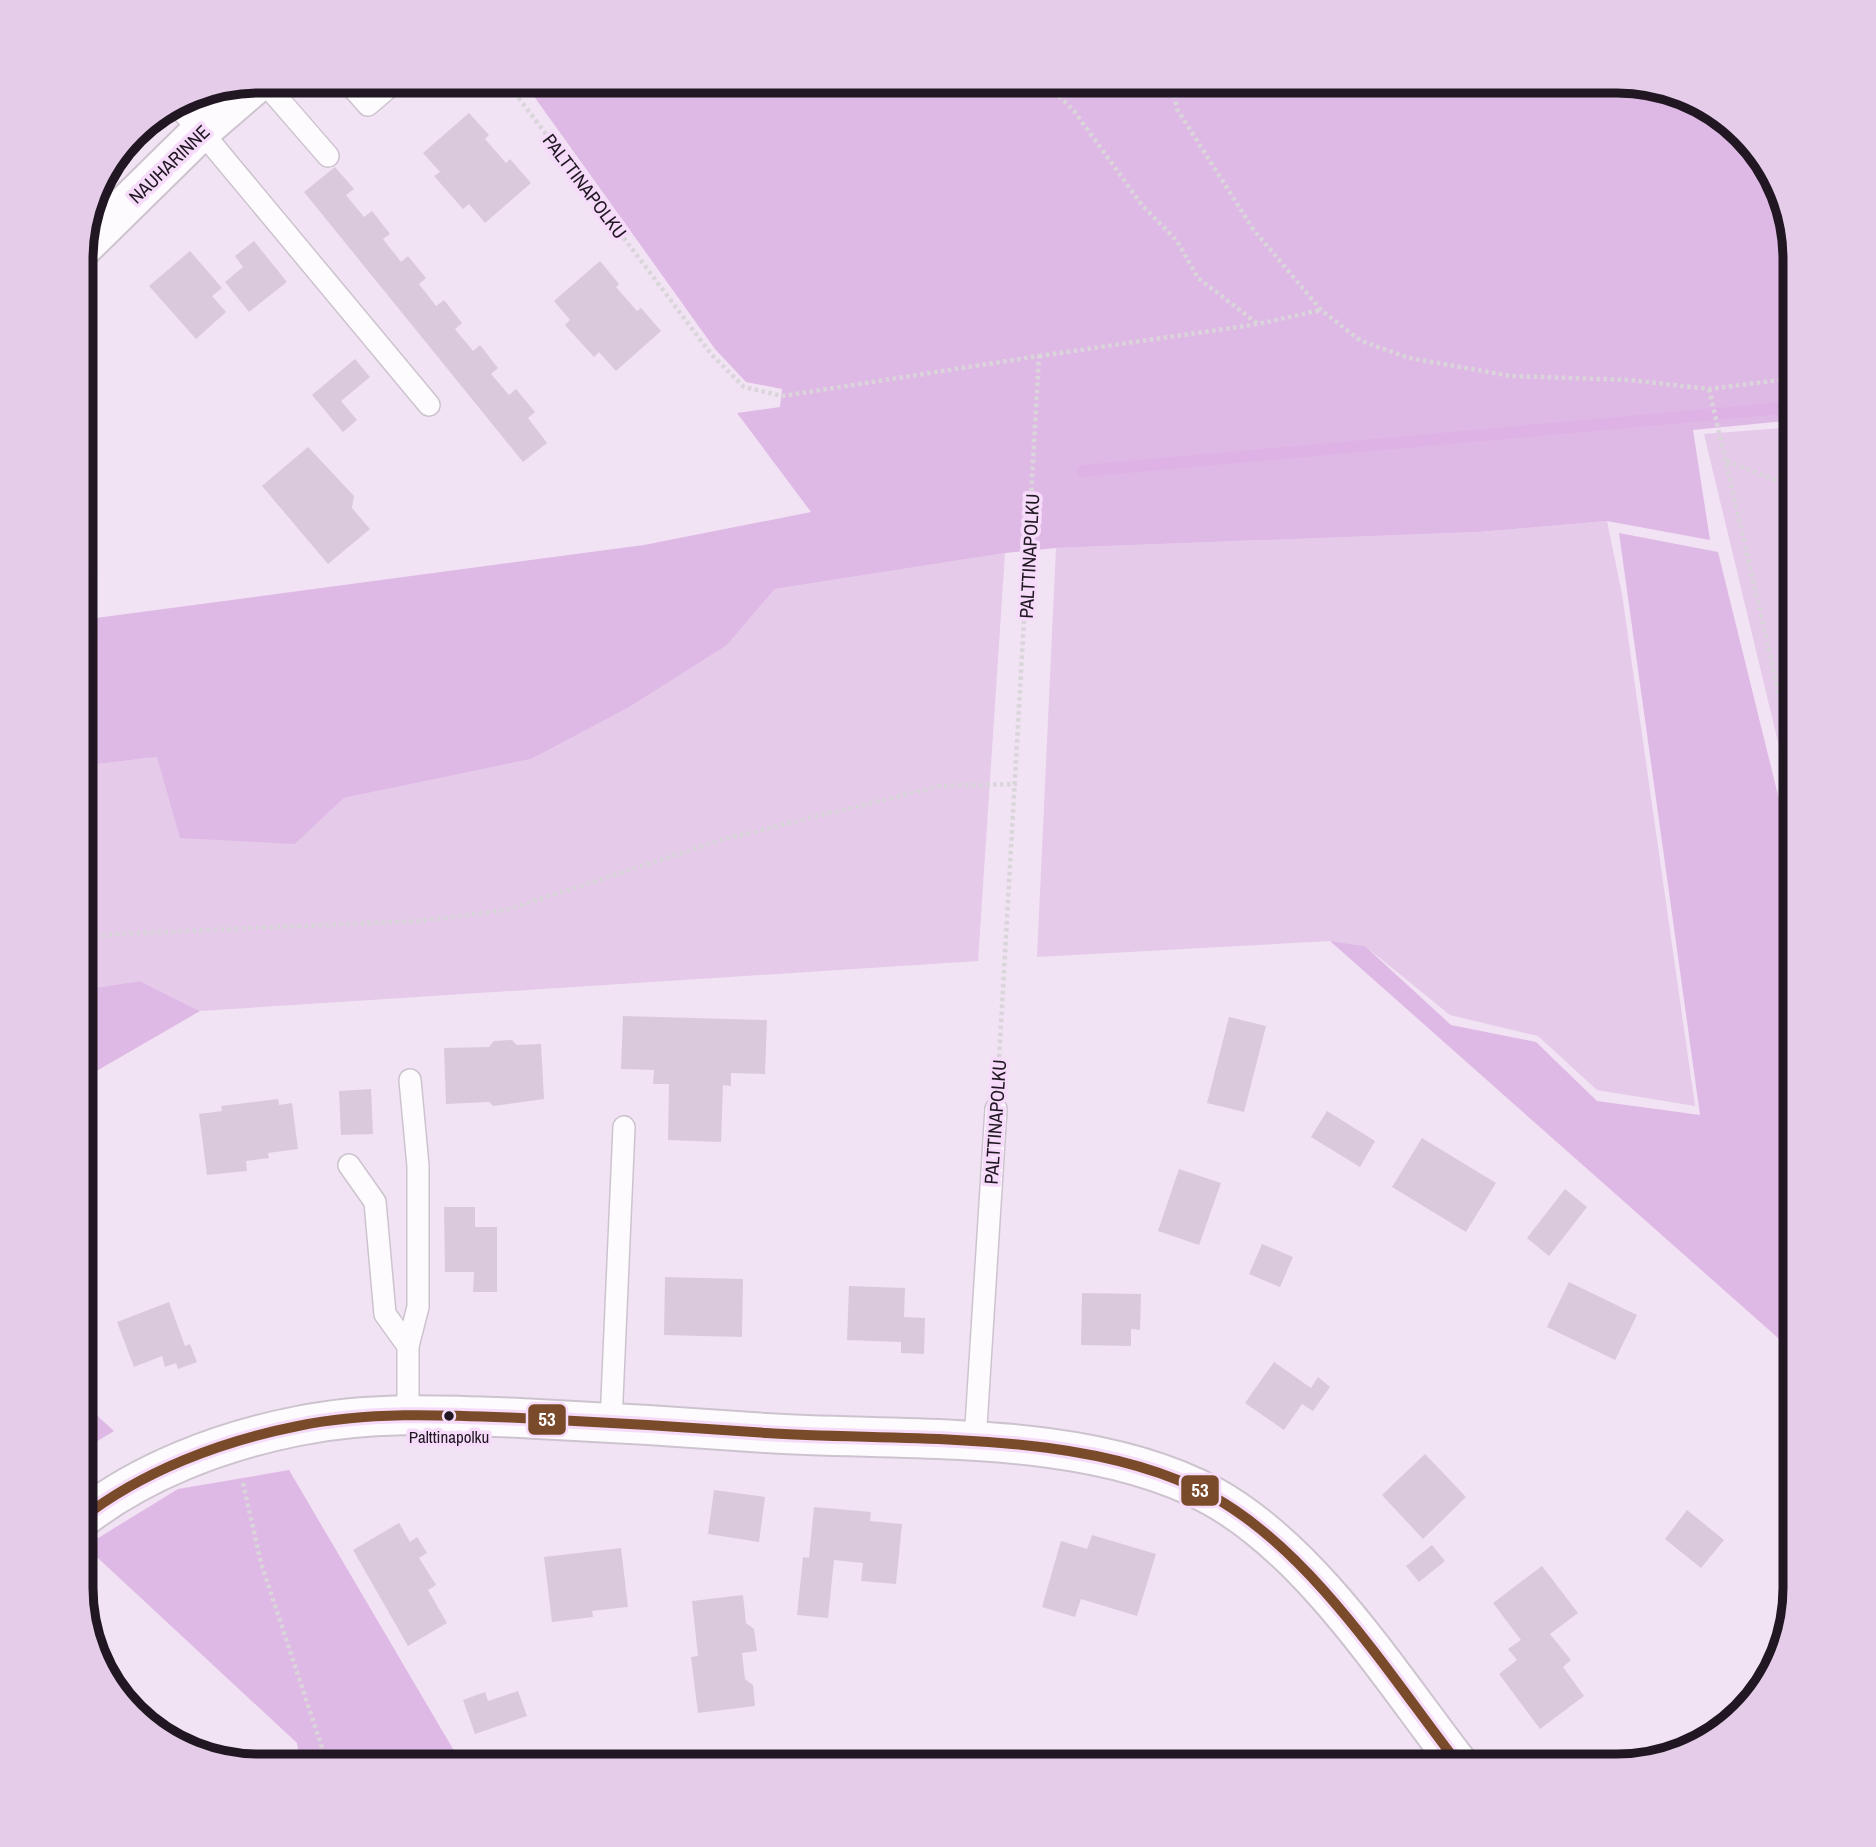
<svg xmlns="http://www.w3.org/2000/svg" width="1876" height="1847" viewBox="0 0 1876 1847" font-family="'Archivo Narrow',sans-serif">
<rect width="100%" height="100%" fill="#f1e3f3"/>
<g fill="#e5caea">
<polygon points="1795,427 1795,813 1704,434"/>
<polygon points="1607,521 1622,594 1695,1106 1597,1090 1538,1036 1450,1015 1365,946 1330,941 1037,957 1056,548 1480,532"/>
<polygon points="1005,553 978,961 200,1011 140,981 81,990 81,766 157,757 295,844 344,798 531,759 727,645 775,589"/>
</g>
<g fill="#dfb9e5">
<polygon points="523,81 1628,81 1696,99 1751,141 1782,191 1795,258 1795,420 1693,430 1710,540 1607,521 1480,532 1056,548 1005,553 775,589 727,645 629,707 531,759 344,798 295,844 180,838 157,757 81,766 81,620 644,545 811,512 737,413 780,407 782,389 746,382 715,349"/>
<polygon points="1619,533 1718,552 1795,864 1795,1353 1330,941 1365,946 1451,1025 1536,1042 1597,1101 1700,1115"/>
<polygon points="140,981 200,1011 81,1080 81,990"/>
<polygon points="81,1401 114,1431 81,1451"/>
<polygon points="289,1470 463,1766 301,1766 297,1743 85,1546 178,1489"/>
</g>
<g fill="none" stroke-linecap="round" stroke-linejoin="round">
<polyline stroke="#dfb2e6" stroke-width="12" points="1083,471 1795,407"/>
</g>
<g fill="#dac9dd">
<polygon points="469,113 489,135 485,139 506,163 510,159 531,183 485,223 469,204 463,209 434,176 440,172 423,153"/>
<polygon points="335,167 354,189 346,195 364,217 372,211 390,234 383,239 401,262 408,256 426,278 419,284 436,306 444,300 462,323 455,329 473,351 480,345 498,368 491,374 509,395 516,389 535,412 528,418 547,443 523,462 304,192"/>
<polygon points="254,241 287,282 249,312 225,282 243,267 235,256"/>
<polygon points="190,251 222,288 212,296 226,312 196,339 149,286"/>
<polygon points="600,261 619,284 616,287 637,311 641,308 661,331 616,371 599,352 594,357 565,325 570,320 554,301"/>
<polygon points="355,359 370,377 341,401 357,420 343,432 312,395"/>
<polygon points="308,447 354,496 352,508 370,529 328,564 262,486"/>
<polygon points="623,1016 767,1020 765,1074 731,1073 731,1086 723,1085 721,1142 668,1140 669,1084 653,1084 654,1070 621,1069"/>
<polygon points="1229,1017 1266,1026 1244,1112 1207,1103"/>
<polygon points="512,1040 517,1045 541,1044 544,1099 493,1106 489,1102 446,1104 444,1048 489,1047 494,1041"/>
<polygon points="371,1089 373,1134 341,1135 339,1091"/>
<polygon points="278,1099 279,1105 292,1103 298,1149 268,1153 269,1158 246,1161 247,1171 207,1175 199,1114 222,1111 221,1106"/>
<polygon points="1327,1111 1375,1141 1360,1167 1311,1137"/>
<polygon points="1422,1138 1496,1183 1466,1232 1392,1187"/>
<polygon points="1179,1169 1221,1183 1199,1245 1158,1231"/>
<polygon points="1565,1189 1587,1207 1549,1256 1527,1238"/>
<polygon points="444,1207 475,1207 475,1227 497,1227 497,1292 473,1292 474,1272 445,1272"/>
<polygon points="1262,1244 1293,1257 1280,1287 1249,1274"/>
<polygon points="665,1277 743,1279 742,1337 664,1335"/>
<polygon points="1569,1282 1637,1315 1615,1360 1547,1327"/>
<polygon points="849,1286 905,1288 904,1317 925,1318 924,1354 901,1353 901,1342 847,1340"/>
<polygon points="1082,1293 1141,1294 1140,1330 1131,1329 1131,1346 1081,1345"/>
<polygon points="169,1302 185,1346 190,1344 197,1362 178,1369 176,1363 165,1367 162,1356 134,1367 117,1322"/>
<polygon points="1274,1362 1311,1388 1318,1377 1330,1387 1313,1411 1302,1404 1284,1430 1245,1403"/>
<polygon points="1425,1454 1466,1497 1423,1539 1382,1495"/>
<polygon points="714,1490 765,1497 759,1542 708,1534"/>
<polygon points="814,1507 871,1512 870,1521 902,1524 896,1584 861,1581 863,1563 834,1560 828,1618 797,1615 803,1557 809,1558"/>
<polygon points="1687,1510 1724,1540 1701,1568 1665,1539"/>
<polygon points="399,1523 410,1542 417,1537 427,1553 419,1558 436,1585 428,1590 447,1623 408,1646 353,1550"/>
<polygon points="1092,1535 1156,1554 1137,1616 1081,1599 1075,1617 1042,1607 1061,1541 1087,1549"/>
<polygon points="1432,1545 1445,1561 1419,1582 1406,1566"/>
<polygon points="621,1548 628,1607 592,1611 593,1617 552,1622 544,1557"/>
<polygon points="1542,1566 1578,1613 1550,1634 1571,1660 1563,1667 1584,1696 1540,1729 1499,1674 1517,1660 1508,1649 1521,1640 1493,1603"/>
<polygon points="743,1595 746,1623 754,1629 757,1651 742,1653 745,1679 753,1685 755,1706 698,1713 691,1657 698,1656 692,1601"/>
<polygon points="518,1691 527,1716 475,1734 463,1700 485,1692 488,1701"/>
</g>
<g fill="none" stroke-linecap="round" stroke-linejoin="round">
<g stroke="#cdc3cf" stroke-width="24">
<g id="lane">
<polyline points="263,81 328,156"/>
<polyline points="347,81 368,105 396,81"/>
<polyline points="175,104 201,131 429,405"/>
<polyline points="349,1165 375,1202 385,1314 408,1346"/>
<polyline points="408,1413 408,1346 418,1307 418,1166 410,1080"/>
<polyline points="611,1422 624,1127"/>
<polyline points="975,1442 996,1109"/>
</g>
</g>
<g stroke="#cdc3cf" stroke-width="42">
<polyline id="street" points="81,249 201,131 259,81"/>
</g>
<g stroke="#cdc3cf" stroke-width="42">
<path id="secondary" d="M 81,1519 C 142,1471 222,1441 298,1426 C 372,1411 446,1415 520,1418 C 602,1422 684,1427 766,1433 C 906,1442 1087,1428 1212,1496 C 1313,1552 1390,1676 1460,1766"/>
</g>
<g stroke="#d9d5da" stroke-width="4.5" stroke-dasharray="3.5 3.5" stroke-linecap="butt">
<polyline points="506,81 711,354 744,387 782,396 1039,356 998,1077"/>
<polyline points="1044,81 1074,111 1142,205 1177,241 1198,278 1258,324"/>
<polyline points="1172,81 1177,109 1253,229 1321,310 1361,341 1409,358 1511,376 1630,380 1709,389 1795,378"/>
<polyline points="1039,356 1258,324 1321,310"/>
<polyline points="1709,389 1795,763"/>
<polyline points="1727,461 1776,480 1795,477"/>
<polyline points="81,939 116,934 419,921 506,910 725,839 940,786 1017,784"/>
<polyline points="243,1483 261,1563 328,1766"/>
</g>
<use href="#lane" stroke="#fdfbfd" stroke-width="21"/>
<use href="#street" stroke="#fdfbfd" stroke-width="38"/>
<use href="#secondary" stroke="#fdfbfd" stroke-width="38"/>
<g stroke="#f6dcfa" stroke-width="16">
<path id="bus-1" d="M 81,1519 C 142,1471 222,1441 298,1426 C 372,1411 446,1415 520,1418 C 602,1422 684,1427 766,1433 C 906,1442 1087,1428 1212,1496 C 1313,1552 1390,1676 1460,1766"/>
</g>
<use href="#bus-1" stroke="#7a4b2a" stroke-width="10"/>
</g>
<circle fill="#201722" stroke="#f6dcfa" stroke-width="2.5" cx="449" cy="1416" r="6"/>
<g text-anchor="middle" stroke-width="7" stroke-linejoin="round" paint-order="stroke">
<g font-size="17" fill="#201722" stroke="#f6dcfa">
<text x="449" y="1443">Palttinapolku</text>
</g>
<g font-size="19" fill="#201722" stroke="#f6dcfa">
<text transform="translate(169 164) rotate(-44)" y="7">NAUHARINNE</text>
<text transform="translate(585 186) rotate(53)" y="7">PALTTINAPOLKU</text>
<text transform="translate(1029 556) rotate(-87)" y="7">PALTTINAPOLKU</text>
<text transform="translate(995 1122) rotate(-86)" y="7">PALTTINAPOLKU</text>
</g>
</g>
<path d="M0 0H1876V1847H0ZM259 93H1617A166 166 0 0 1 1783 259V1588A166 166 0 0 1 1617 1754H259A166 166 0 0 1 93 1588V259A166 166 0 0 1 259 93Z" fill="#e5cce9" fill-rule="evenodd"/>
<path fill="none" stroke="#201722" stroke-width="9" d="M259 93H1617A166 166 0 0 1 1783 259V1588A166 166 0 0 1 1617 1754H259A166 166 0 0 1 93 1588V259A166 166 0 0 1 259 93Z"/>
<g stroke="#f6dcfa" stroke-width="2.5">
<rect x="527" y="1403" width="40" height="33" rx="7" fill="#7a4b2a"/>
<rect x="1180" y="1474" width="40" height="33" rx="7" fill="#7a4b2a"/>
</g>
<g font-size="19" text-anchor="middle" font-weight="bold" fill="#fff">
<text x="547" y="1426">53</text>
<text x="1200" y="1497">53</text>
</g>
</svg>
